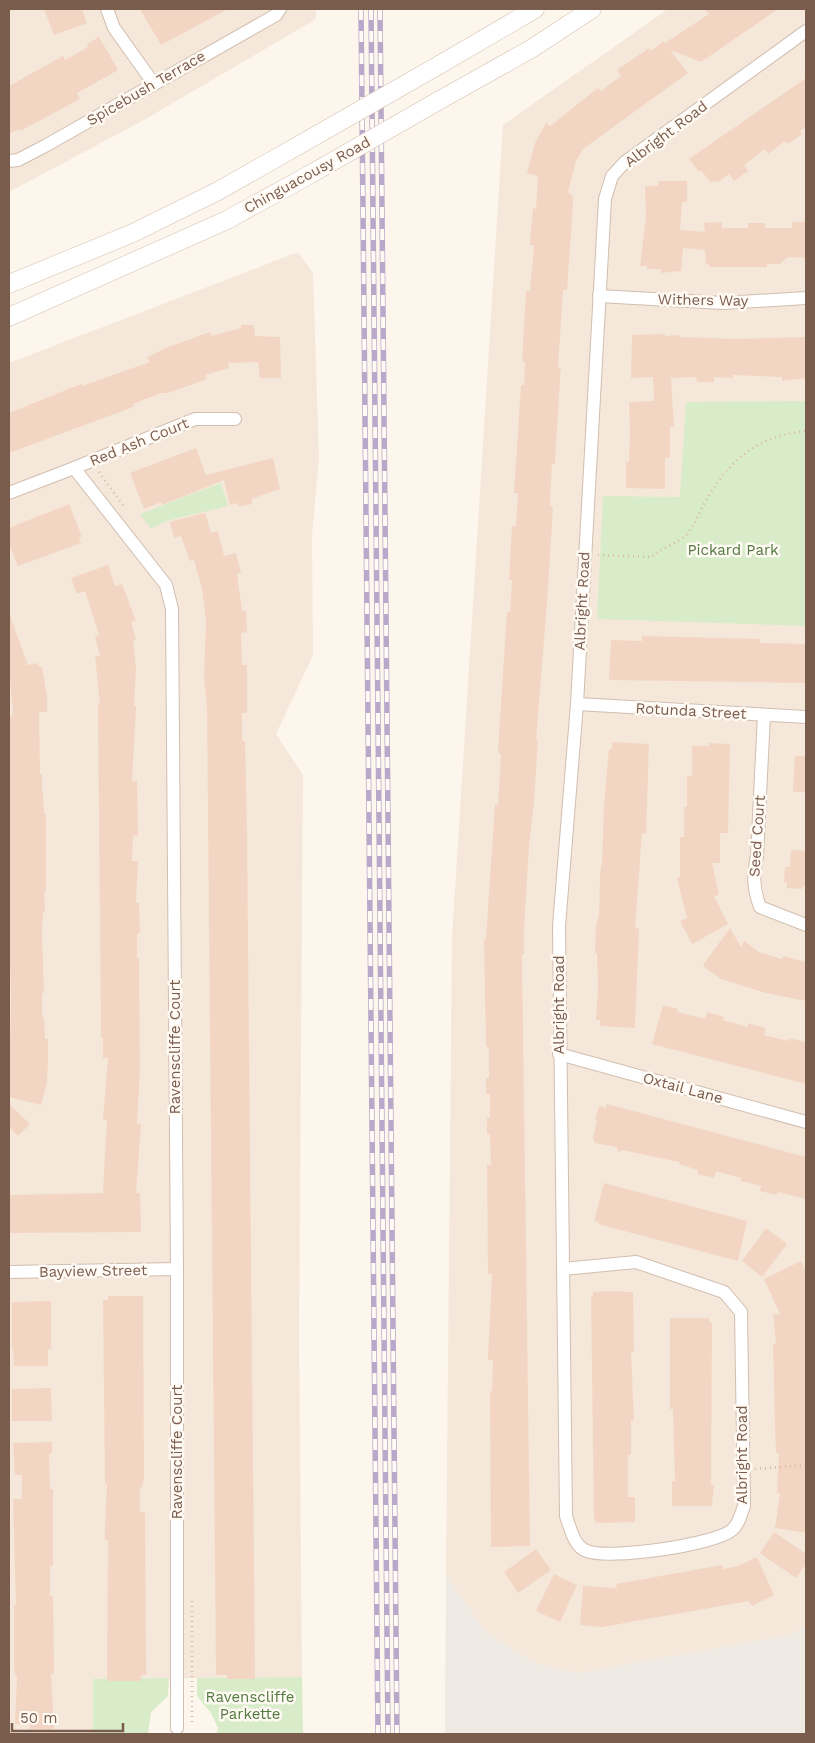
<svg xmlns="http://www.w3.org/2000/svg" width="815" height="1743" viewBox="0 0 815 1743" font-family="'Work Sans',sans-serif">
<rect width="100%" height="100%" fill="#fdf6ec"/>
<g fill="#f5e8da">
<polygon points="9,9 316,9 316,19 144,120 9,192"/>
<polygon points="668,9 806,9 806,1625 791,1635 579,1673 539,1665 487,1633 446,1576 452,937 503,125"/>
<polygon points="298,252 313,273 319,458 312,535 313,655 276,734 303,775 299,1335 302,1677 94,1679 93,1734 9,1734 9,363"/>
</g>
<polygon fill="#efe9e4" points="446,1576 487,1633 539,1665 579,1673 790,1635 806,1625 806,1734 445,1734"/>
<g fill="#d8ecc9">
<polygon points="806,401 806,626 597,619 603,496 680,497 686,402"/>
<polygon points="221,483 228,506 166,521 151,529 140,514"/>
<polygon points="302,1677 303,1734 216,1734 218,1728 211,1713 197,1696 197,1678"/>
<polygon points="169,1678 168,1696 151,1712 148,1734 93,1734 93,1679"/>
</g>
<g fill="#f3d5c3">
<polygon points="44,9 82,9 87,23 54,35"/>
<polygon points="140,9 228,9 161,45"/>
<polygon points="705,9 778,9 701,62 670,50 688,73 583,149 576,161 568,192 573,196 572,220 567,290 563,290 558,368 561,368 560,378 555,464 552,464 550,501 550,506 553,507 547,603 536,740 538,740 534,801 529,846 524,928 524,954 522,954 530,1546 491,1547 490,1391 492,1391 493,1360 488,1360 492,1274 488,1274 487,1165 491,1165 490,1134 487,1134 487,1118 490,1118 490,1094 486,1094 486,1078 489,1078 489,1047 486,1047 484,939 486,939 495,804 498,805 501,754 498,753 500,719 507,612 510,612 512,580 509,580 512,526 516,526 518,493 514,493 521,385 524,385 525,362 522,362 526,291 530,291 534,245 530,245 531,229 533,208 536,209 538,176 527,173 535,143 546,123 550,126 598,88 601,91 621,76 617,70 649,48 651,51 663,41 665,43 709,14"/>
<polygon points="99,37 118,70 77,93 80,99 20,131 19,129 9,134 9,86 63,56 65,60 88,47 87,44"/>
<polygon points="806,78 806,127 800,131 802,134 788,144 785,141 768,154 765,149 744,165 748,171 734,181 729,174 718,182 714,181 711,183 701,170 699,172 689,159"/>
<polygon points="658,181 687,181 687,202 682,202 680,230 705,232 704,223 722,222 722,228 748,228 748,223 765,223 765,228 792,228 792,222 806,222 806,258 788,257 780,264 767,264 767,267 709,267 709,264 706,264 705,250 683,248 681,271 661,273 661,269 647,269 647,266 640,266 646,217 645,186 658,186"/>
<polygon points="241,325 254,325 255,336 280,337 281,378 260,378 258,362 228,363 229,368 205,375 207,379 168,393 161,393 133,404 134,406 128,409 9,453 9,413 81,384 82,386 150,362 147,357 171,346 210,332 211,336 241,328"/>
<polygon points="665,334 665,336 680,335 680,337 735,339 806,337 806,378 782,381 782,377 733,375 733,378 714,377 714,382 697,382 696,377 671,378 674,427 670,427 670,458 665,458 665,489 626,488 626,462 629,462 630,431 629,402 654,401 653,377 631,378 632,335"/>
<polygon points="196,448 206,475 273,458 280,489 251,499 252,504 238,507 238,503 230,505 224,480 162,505 161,502 144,509 130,473"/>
<polygon points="69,504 82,537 79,538 81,543 18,566 9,543 9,528"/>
<polygon points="205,513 211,533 218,531 224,556 236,553 241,573 237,574 242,611 246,611 247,632 241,633 242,665 247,665 247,713 242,713 242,741 245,741 247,834 255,1679 227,1679 227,1675 216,1675 207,707 204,678 206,620 202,589 194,560 190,561 181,536 174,538 170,522"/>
<polygon points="108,565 115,586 122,584 136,621 131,622 136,639 133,640 136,669 134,706 136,706 132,781 137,781 138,836 133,835 132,861 138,861 136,903 139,903 140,933 137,933 137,958 139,958 140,1070 137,1124 141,1124 136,1193 140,1193 141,1232 9,1233 9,1195 103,1193 107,1120 103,1120 108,1058 103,1058 103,1038 101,1038 98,704 100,704 95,656 100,656 95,636 99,635 85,591 77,594 71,578"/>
<polygon points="10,616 28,665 38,663 38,666 42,667 47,696 47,712 39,712 40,774 42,774 42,793 43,793 44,814 46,814 46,891 44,892 45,912 43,912 42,932 44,993 42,993 42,1017 44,1017 45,1039 48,1039 48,1061 47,1083 41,1105 9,1097 11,998 9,926 9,717 12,717 13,710 9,671"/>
<polygon points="642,636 760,639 760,643 806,644 806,683 609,680 611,640 642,641"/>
<polygon points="612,742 649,744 646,834 642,833 635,927 639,928 635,1028 600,1026 600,1020 596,1020 598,989 597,953 595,953 596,926 599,915 600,878 601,865 602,865 604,804 609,749 612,749"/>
<polygon points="709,743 730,744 728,833 720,833 720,863 712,863 719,895 714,896 728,924 692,944 680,921 687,918 677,878 680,877 680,837 684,837 684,807 687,807 687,776 692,776 692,746 709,746"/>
<polygon points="795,756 806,756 806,792 793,792"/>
<polygon points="791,850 806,851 806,886 803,886 802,889 787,888 787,882 784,882 785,867 790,867"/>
<polygon points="730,928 741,947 744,941 759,952 782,959 783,956 806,962 806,1001 766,993 721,979 705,968 703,965"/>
<polygon points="663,1005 678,1009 678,1012 705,1019 707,1012 724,1017 723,1020 748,1027 748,1023 766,1028 764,1035 788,1041 789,1038 806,1042 806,1084 652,1044"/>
<polygon points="9,1104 30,1124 18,1136 9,1127"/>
<polygon points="607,1104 806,1157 806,1199 778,1192 777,1195 760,1191 761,1186 741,1181 741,1178 716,1171 714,1178 697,1174 698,1170 679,1164 679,1162 622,1150 619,1152 616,1147 595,1143 593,1138 597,1121 595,1120 599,1106 606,1108"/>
<polygon points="604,1183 747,1221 738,1261 598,1224 599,1222 594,1221"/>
<polygon points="766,1228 787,1244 762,1277 742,1261"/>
<polygon points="801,1261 806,1272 806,1533 775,1528 780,1493 777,1493 779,1453 776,1453 775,1427 773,1344 776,1344 773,1314 780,1314 764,1279"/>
<polygon points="607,1291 633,1292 634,1352 631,1352 634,1420 631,1420 631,1455 628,1455 628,1497 635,1497 635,1522 596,1523 594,1518 591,1297 593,1297 593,1292"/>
<polygon points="108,1296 143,1296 144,1479 142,1487 140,1487 140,1512 145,1512 146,1658 146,1675 141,1675 141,1681 107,1681 108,1540 105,1540 105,1528 107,1484 105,1484 103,1300 108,1300"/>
<polygon points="51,1301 51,1349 48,1349 48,1366 14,1366 13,1350 12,1350 12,1302"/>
<polygon points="670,1318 709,1318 709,1322 712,1322 711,1485 714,1485 712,1506 672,1506 672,1481 675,1481 673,1409 670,1409"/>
<polygon points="51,1388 52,1421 12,1421 12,1389"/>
<polygon points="52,1442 52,1453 49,1454 50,1489 53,1489 53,1566 50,1566 50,1596 53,1596 54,1674 51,1674 54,1729 30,1729 30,1724 15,1724 17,1675 15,1675 14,1661 14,1605 16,1605 13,1499 22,1499 22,1475 15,1475 13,1443"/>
<polygon points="774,1532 806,1554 806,1564 796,1578 760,1553"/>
<polygon points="536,1549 551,1570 518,1593 504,1572"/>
<polygon points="757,1557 774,1595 752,1606 749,1601 602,1627 580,1625 583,1586 617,1588 616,1584 633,1581 722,1565 723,1569 738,1566"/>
<polygon points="554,1574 577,1585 560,1622 536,1611"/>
</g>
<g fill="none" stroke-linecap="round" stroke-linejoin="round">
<g stroke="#d1beb0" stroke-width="14">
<g id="minor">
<polyline points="107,9 114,28 154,84"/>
<polyline points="9,161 18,160 45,146 276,15 280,9"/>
<polyline points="599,296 723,303 806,298"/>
<polyline points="74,468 195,419 235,419"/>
<polyline points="9,493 74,468 166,585 172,609 177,1269 177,1728"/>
<polyline points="577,704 806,717"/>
<path d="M 764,715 L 757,856 C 753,875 753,888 760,907 L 806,925"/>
<polyline points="559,1054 806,1122"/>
<path d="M 563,1269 L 636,1262 L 724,1292 L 741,1312 L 744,1506 C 741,1514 739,1524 732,1530 C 714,1545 609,1560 587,1551 C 574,1547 570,1527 566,1516 L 559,926 L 577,704 L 605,199 L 612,176 L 625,162 L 806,31"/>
<polyline points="9,1272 177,1269"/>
</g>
</g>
<g stroke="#d6c0b0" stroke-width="19">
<g id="secondary">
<polyline points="439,65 535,9"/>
<polyline points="438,101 531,49 592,9"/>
<polyline points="9,284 133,233 218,191 308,140"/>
<polyline points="9,317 227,220 309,175"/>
</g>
</g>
<g stroke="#d9b8a5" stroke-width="2.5" stroke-dasharray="1 4" stroke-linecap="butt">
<polyline points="99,472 124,507"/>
<path d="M 598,555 L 652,557 C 662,547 677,544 687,534 C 696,523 701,508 708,497 C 732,457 760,436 806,431"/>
<polyline points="755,1469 806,1465"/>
<polyline points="192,1722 192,1598"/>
</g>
<use href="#minor" stroke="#fff" stroke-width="12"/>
<use href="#secondary" stroke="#fff" stroke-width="18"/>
<g stroke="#b9a8c9" stroke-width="5.5">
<g id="rail">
<polyline points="361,9 378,1734"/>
<polyline points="371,9 388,1734"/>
<polyline points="380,9 397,1734"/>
</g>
</g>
<use href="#rail" stroke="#fffaf3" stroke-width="4" stroke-dasharray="11" stroke-linecap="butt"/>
<g stroke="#d6c0b0" stroke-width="19" stroke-linecap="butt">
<g id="secondary-bridge">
<polyline points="308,140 439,65"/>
<polyline points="309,175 438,101"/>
</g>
</g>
<use href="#secondary-bridge" stroke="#fff" stroke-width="18"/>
</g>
<g text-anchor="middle" stroke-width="5" stroke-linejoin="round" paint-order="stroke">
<g font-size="15" fill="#7a5c4d" stroke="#fffaf3">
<text transform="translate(146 88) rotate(-30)" y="5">Spicebush Terrace</text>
<text transform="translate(666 134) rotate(-37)" y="5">Albright Road</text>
<text transform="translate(307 175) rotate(-29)" y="5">Chinguacousy Road</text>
<text transform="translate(703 300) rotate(1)" y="5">Withers Way</text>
<text transform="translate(139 442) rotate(-22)" y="5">Red Ash Court</text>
<text transform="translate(582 601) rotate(-87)" y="5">Albright Road</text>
<text transform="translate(691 711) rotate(3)" y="5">Rotunda Street</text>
<text transform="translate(757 836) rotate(-86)" y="5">Seed Court</text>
<text transform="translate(559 1005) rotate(-90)" y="5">Albright Road</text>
<text transform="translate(175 1047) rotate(-90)" y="5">Ravenscliffe Court</text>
<text transform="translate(683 1088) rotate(15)" y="5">Oxtail Lane</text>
<text transform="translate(93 1271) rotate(-1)" y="5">Bayview Street</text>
<text transform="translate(177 1452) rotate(-90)" y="5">Ravenscliffe Court</text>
<text transform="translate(742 1455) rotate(-90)" y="5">Albright Road</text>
</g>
<g font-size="15" fill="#537a41" stroke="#fffaf3">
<text x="733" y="555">Pickard Park</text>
<text x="250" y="1702">Ravenscliffe<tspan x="250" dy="17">Parkette</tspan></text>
</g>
</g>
<rect width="815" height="1743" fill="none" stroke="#7a5c4d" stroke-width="20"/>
<path d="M12 1723v8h111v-8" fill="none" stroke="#7a5c4d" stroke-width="2.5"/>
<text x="20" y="1723" font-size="15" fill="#7a5c4d" stroke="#fffaf3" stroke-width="4" paint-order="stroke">50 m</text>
</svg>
